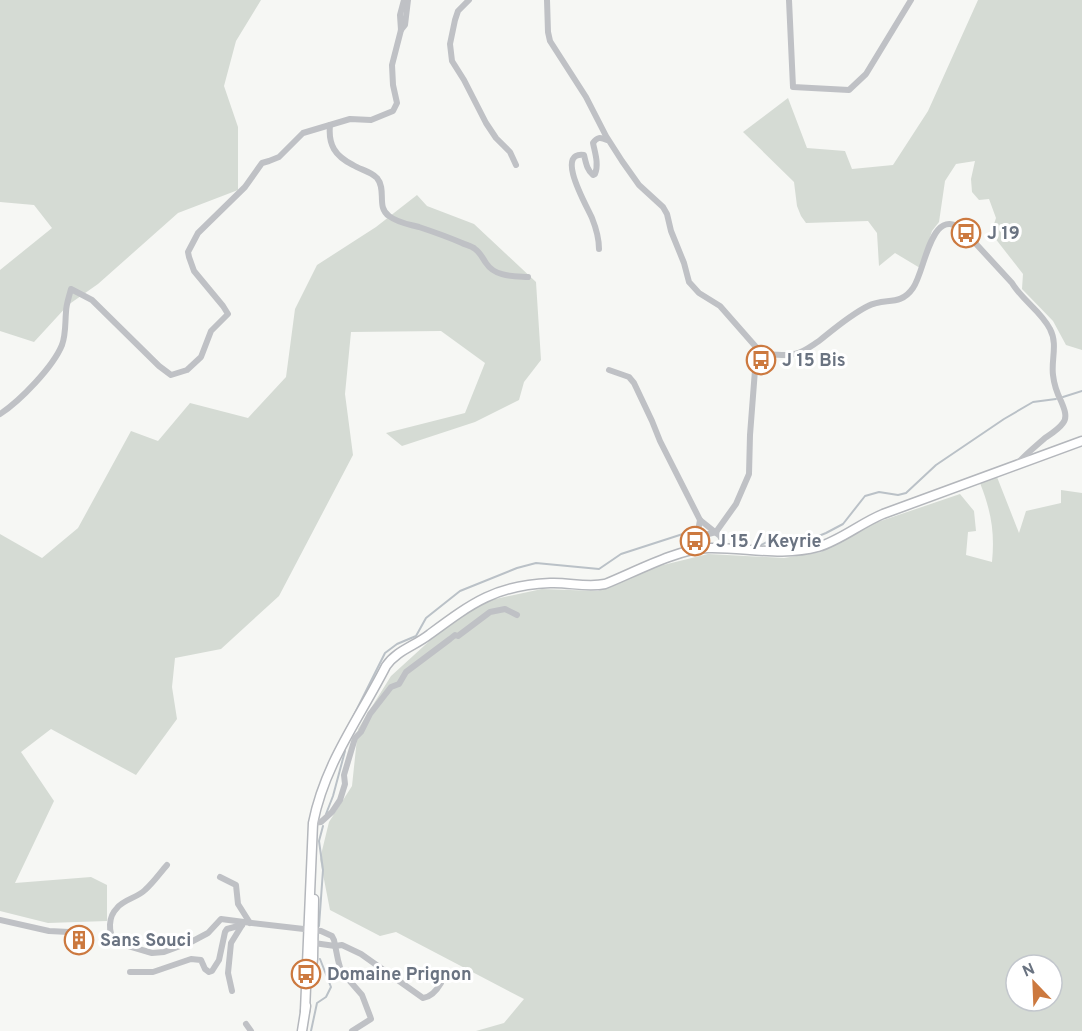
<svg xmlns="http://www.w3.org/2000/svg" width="1082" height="1031" viewBox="0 0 1082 1031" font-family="Overpass,sans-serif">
<rect width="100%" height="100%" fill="#f6f7f4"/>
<g fill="#d5dbd4" fill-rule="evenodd">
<polygon points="0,0 261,0 236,41 224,86 238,127 238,190 178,213 98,284 68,305 34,342 0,331 0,270 52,228 34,205 0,202"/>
<polygon points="978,0 1082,0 1082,350 1066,345 1053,321 1022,289 1023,274 991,233 996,218 989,199 979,200 972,192 971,179 975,161 956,164 945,181 939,222 932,231 920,268 895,253 879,266 877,233 868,221 806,223 801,216 797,206 794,182 743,132 788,98 807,148 845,151 852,169 893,165 928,111"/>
<polygon points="417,195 427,206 474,224 536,282 541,360 524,382 519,400 475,422 402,446 386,433 465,413 485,363 441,331 351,332 345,394 353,455 279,596 221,649 175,658 172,687 177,719 136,775 51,729 21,752 54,801 15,883 91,877 107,885 107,921 48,923 0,911 0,534 42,558 78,528 131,431 158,441 190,403 248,418 286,377 295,309 317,265 376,227"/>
<path d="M 997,477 L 1019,533 L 1026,511 L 1061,503 L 1061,490 L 1082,493 L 1082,1031 L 476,1031 L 504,1023 L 524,999 L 396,932 L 380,936 L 330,910 L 320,859 L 329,822 L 352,786 L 358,729 L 391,676 L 436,635 L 486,601 L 542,589 L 598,591 L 651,568 L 708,554 L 784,558 L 821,552 L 869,525 L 960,494 L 974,511 L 976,531 L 968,532 L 966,555 L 992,562 C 995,532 991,511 980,483 ZM 1016,965 L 1052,965 L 1052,1001 L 1016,1001 Z"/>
</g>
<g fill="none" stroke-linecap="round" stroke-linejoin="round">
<g stroke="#bac1c7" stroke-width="2">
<polyline points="1063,397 1082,391"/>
<polyline points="757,547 767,542 804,542 826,533 843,524 865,496 879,492 898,495 906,493 936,465 1004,419 1033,402 1056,399"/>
<polyline points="353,717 385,653 397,644 416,636 426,618 460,591 517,568 536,563 599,569 621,554 689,532"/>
<polyline points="326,814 333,796 345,751"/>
<polyline points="319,926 323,870 319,841 323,826"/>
<polyline points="311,1031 317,1003 326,997 331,987 320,959"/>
</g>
<g stroke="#b4b7bc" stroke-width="11">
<g id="secondary">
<polyline points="311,976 313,959 314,899"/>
<path d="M 305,1011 L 313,823 C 325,763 359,719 386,666 C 397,650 415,646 430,634 C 472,603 496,585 550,583 C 569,582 586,588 605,584 C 635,572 677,549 708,548 C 745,547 781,557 818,547 C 841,540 861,523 883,514 L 1082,441"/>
<polyline points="302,1031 306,1006"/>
</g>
</g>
<g stroke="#bfc1c5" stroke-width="6">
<polyline points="469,0 458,11 455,20 450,44 452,61 464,80 486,123 496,138 510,152 516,165"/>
<polyline points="547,0 548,32 550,41 586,97 606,136 622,161 639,185 663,207 667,214 671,231 684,263 689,282 699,293 720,306 763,355"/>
<polyline points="789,0 793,87 849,90 866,74 911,0"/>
<polyline points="401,30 405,25 408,0"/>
<path d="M 330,125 C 328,145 335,156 353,165 C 361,170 370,171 377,178 C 387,190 376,207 389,216 C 398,223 408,224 419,227 C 434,232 448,237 462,243 C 466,245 472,246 475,249 C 480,252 483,259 486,263 C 495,277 513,276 528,277"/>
<path d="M 599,249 C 599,238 596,228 592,218 C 588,208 554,151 584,155 C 586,163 587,170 593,175 L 595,174 C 599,164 595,153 593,143 C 597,137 600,137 607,140"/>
<path d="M 763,355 C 773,353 785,357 795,354 C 804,352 811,346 819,341 C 834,329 850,315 868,306 C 885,297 900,307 913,288 C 926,270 931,199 966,233 L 1012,283 C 1022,300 1041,311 1050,329 C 1058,344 1051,360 1053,375 C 1054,384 1057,393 1061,401 C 1064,408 1068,417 1063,423 C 1059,429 1051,434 1045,438 C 1036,446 1026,454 1018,463"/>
<polyline points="609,370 629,377 634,383 652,421 660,441 700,520 720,536 727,549"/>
<path d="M 0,414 C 20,401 53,367 62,345 C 66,334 65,323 66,312 C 66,305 69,297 71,289 L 92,300 L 159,366 L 171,375 L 187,370 L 201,357 L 211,331 L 228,314 L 223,306 L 194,271 L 189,257 L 188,252 L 198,233 L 245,187 L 262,163 L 269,161 L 279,157 L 303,133 L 350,119 L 371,120 L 393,111 L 397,103 L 393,85 L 392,65 L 401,30 L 400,15 L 404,0"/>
<polyline points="697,537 716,532 736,504 749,474 750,435 755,370 763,355"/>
<polyline points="691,550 697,537 700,520"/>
<polyline points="313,823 321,822 332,812 340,800 345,784 344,775 355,738 361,732 370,714 391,687 399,684 406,672 450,639 455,635 458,636 490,612 505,609 517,615"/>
<path d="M 167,865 C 160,873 153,883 145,890 C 137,898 124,899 117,908 C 108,917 108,932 115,942 L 152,953 L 164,952 L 191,942 L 208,933 L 221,919 L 244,922"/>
<polyline points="220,877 236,885 238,904 250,923"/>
<polyline points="0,920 49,931 89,933"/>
<path d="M 313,941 L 314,943 L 335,946 L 342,945 L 361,954 L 423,998 C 431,997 437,990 441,983"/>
<polyline points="130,972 153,972 191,959 201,960 205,969 209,972 212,971 219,960 225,932 227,929 242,925"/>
<polyline points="232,991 228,973 231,943 244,922 321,931 332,936 334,940 338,960 341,971 362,995 370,1016 371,1019 352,1031"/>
<polyline points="246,1024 251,1031"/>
</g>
<use href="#secondary" stroke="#fff" stroke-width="8"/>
</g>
<defs>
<g id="bus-ring" transform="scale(1.5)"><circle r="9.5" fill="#fff" stroke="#cc793f" stroke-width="1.5"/><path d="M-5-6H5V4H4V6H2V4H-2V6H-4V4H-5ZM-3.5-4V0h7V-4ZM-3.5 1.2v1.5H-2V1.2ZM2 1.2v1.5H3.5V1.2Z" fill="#cc793f"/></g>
<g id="building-ring" transform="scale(1.5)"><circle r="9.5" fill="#fff" stroke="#cc793f" stroke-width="1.5"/><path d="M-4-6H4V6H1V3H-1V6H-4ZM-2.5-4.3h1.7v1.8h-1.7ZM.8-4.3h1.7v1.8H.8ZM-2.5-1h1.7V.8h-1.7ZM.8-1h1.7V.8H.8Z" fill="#cc793f"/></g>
</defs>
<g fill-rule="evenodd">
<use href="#bus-ring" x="966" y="233"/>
<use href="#bus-ring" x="761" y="360"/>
<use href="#bus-ring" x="695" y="541"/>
<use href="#building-ring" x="79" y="940"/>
<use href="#bus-ring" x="306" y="974"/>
</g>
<g text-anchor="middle" stroke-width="6" stroke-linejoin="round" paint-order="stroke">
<g font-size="18" font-weight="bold" fill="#6a7381" stroke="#fff" text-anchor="start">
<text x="987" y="239">J 19</text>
<text x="782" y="366">J 15 Bis</text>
<text x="716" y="547">J 15 / Keyrie</text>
<text x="100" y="946">Sans Souci</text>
<text x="327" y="980">Domaine Prignon</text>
</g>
</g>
<g transform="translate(1034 983) rotate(337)"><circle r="28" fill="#ffffff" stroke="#c3c7cd" stroke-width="1.5"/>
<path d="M0-4.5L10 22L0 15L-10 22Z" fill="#cc793f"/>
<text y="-9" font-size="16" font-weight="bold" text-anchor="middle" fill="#6a7381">N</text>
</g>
</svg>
